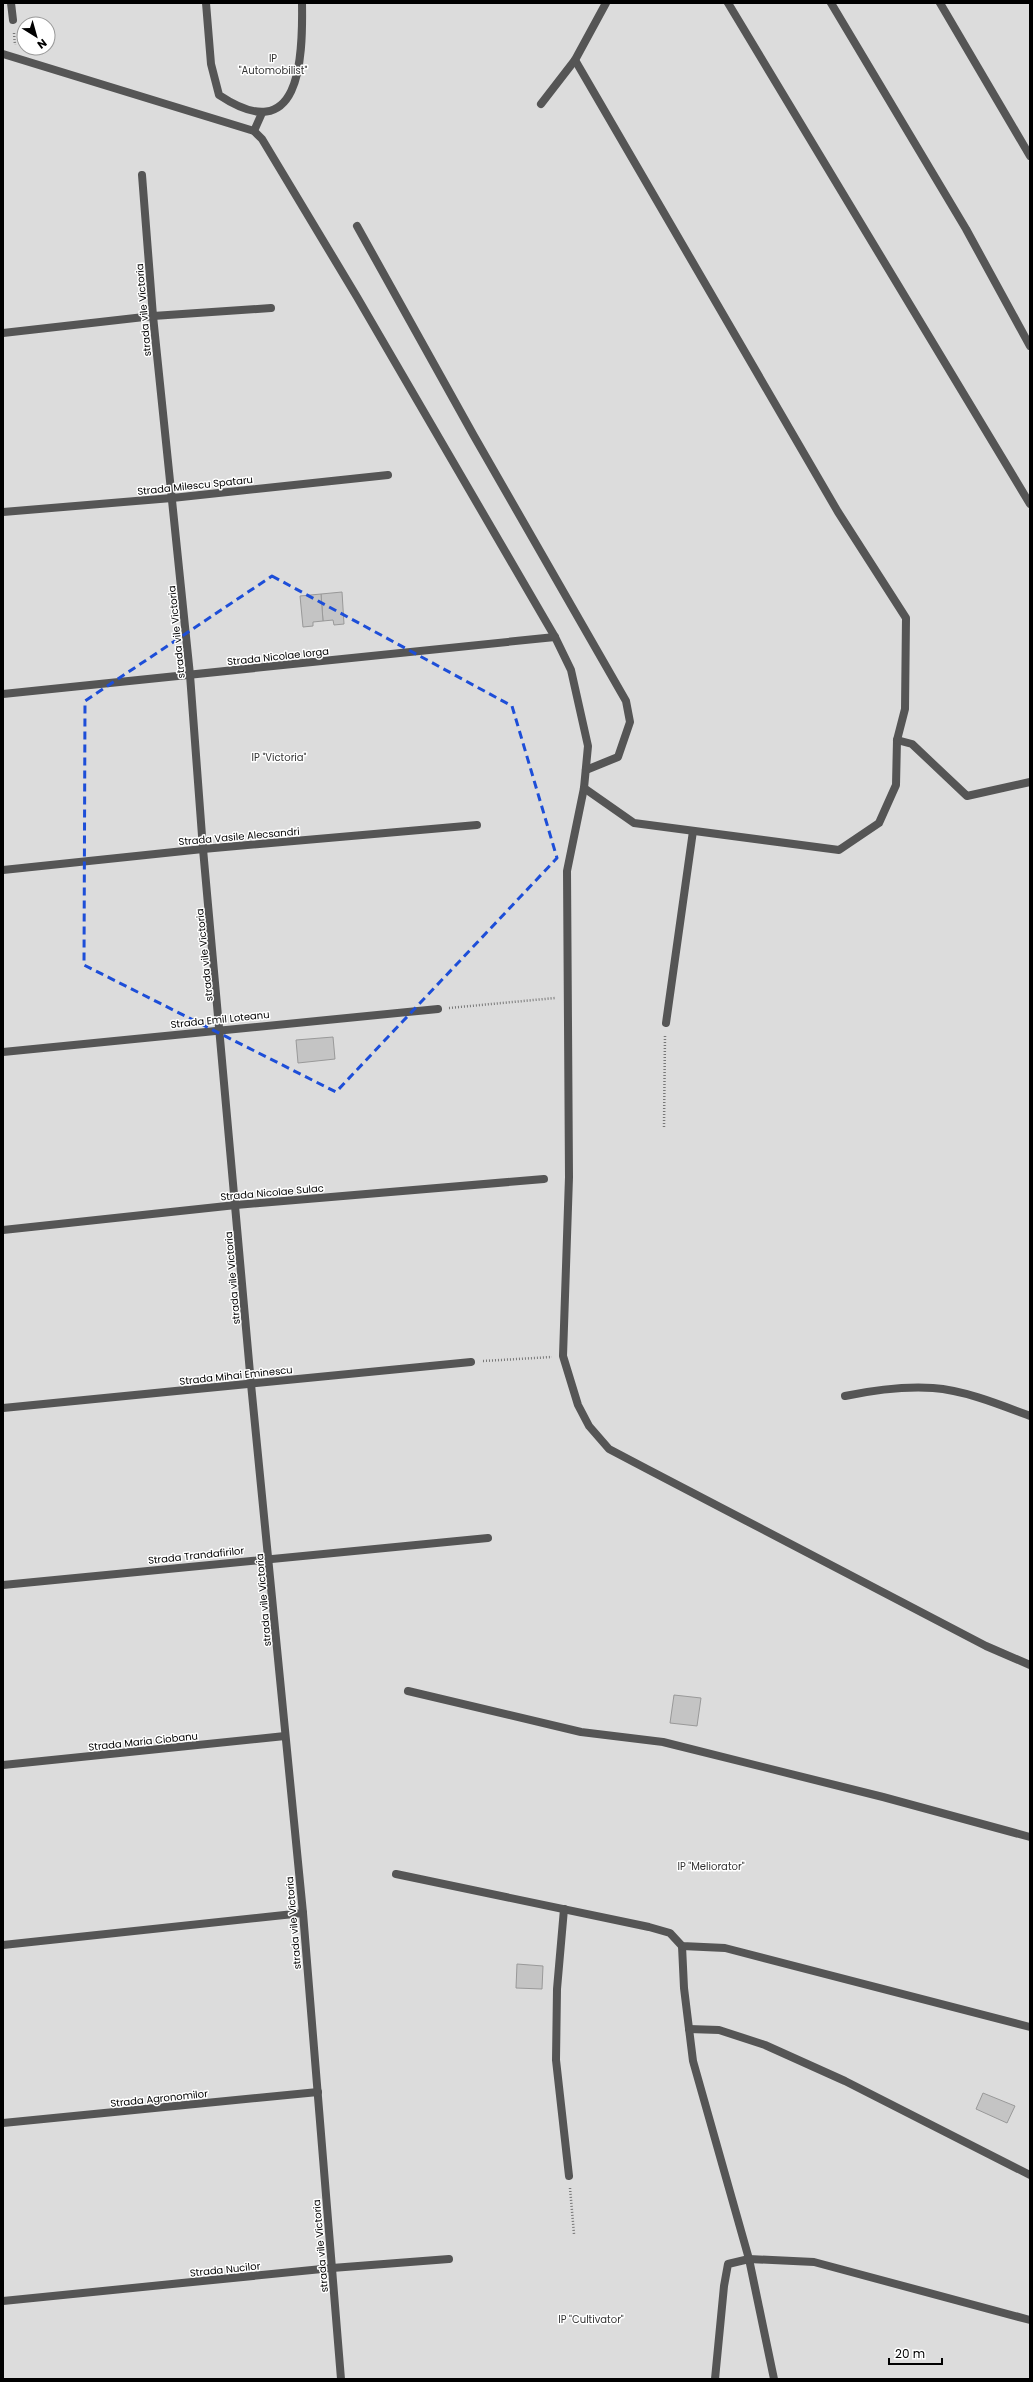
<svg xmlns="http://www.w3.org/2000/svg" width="1033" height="2382" viewBox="0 0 1033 2382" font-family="Poppins,sans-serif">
<rect width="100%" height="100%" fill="#fff"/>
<path fill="#dcdcdc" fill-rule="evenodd" d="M 3,3 L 1030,3 L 1030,2379 L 3,2379 ZM 24,24 L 48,24 L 48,48 L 24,48 Z"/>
<g fill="#c4c4c4" stroke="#999">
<polygon points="342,592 344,624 334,625 333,620 323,621 321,594"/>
<polygon points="321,594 323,621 313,622 313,626 303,627 300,596"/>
<polygon points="333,1037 335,1059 298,1063 296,1040"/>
<polygon points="674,1695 701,1698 697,1726 670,1723"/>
<polygon points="517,1964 543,1966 542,1989 516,1988"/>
<polygon points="983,2093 1015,2106 1007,2123 976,2109"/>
</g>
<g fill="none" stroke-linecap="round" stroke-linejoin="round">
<g stroke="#777" stroke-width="2.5" stroke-dasharray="1 2" stroke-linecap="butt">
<polyline points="14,33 15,45"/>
<polyline points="449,1008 555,998"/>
<polyline points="664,1127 665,1035"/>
<polyline points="483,1361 552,1357"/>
<polyline points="570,2188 574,2234"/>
</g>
<polyline stroke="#555" stroke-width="8" points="682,1946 684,1988 693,2061 749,2259 774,2379"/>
<g stroke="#555" stroke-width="8">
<polyline points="11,3 13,20"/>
<path d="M 206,3 L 211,64 L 219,95 C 300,149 303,61 302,3"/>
<polyline points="728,3 1030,504"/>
<polyline points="831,3 966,229 1030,346"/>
<polyline points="940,3 1030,156"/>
<polyline points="3,54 254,131 262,139 357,297 555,637 571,670 588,746 584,788 567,871 569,1177 563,1356 578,1405 589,1426 609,1449 647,1469 986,1646 1030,1665"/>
<polyline points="575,60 838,512 906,618 905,709 897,740 896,785 879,823 839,850 634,823 584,788"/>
<polyline points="541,104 575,60 606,3"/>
<polyline points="254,131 262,113"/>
<polyline points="142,175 153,316 190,675 203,849 251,1384 303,1913 341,2379"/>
<polyline points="357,226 474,436 626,701 630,722 618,757 586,770"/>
<polyline points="3,333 153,316 271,308"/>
<polyline points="3,512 172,498 388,475"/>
<polyline points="3,694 555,637"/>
<polyline points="897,740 912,744 967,796 1030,782"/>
<polyline points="3,870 203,849 477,825"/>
<polyline points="666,1023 693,831"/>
<polyline points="3,1052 438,1009"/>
<polyline points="3,1230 236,1205 544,1179"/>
<path d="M 845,1396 C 874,1390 903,1386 933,1388 C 964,1390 1001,1405 1030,1416"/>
<polyline points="3,1408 471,1362"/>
<polyline points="3,1585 488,1538"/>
<polyline points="408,1691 581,1732 663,1742 883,1797 1030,1837"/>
<polyline points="3,1765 285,1736"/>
<polyline points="396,1874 649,1927 670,1933 682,1946 725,1948 1030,2027"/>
<polyline points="564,1909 557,1989 556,2060 569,2176"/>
<polyline points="3,1945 303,1913"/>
<polyline points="689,2029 719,2030 765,2045 845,2081 1030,2175"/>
<polyline points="3,2123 318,2092"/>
<polyline points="3,2301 332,2268 449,2259"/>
<polyline points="715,2379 724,2286 728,2264 749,2259 814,2262 1030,2320"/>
</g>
</g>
<path fill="none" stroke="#1d4ed8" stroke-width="3" stroke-dasharray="8 5" stroke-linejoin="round" d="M 272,576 L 512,706 L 557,858 L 336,1092 L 84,965 L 85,701 Z"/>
<g text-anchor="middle" stroke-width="3" stroke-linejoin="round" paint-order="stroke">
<g font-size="10" fill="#333" stroke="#fff">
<text x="273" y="62">IP<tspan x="273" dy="12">"Automobilist"</tspan></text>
<text x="279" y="761">IP "Victoria"</text>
<text x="711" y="1870">IP "Meliorator"</text>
<text x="591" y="2323">IP "Cultivator"</text>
</g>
<g font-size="10" fill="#000" stroke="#fff">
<text transform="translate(143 310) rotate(-95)" y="4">strada vile Victoria</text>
<text transform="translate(195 485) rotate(-6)" y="4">Strada Milescu Spataru</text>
<text transform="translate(176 632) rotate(-96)" y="4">strada vile Victoria</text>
<text transform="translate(278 656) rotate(-6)" y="4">Strada Nicolae Iorga</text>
<text transform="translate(239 836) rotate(-5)" y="4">Strada Vasile Alecsandri</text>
<text transform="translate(204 955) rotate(-96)" y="4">strada vile Victoria</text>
<text transform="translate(220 1019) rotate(-6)" y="4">Strada Emil Loteanu</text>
<text transform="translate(272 1192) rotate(-5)" y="4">Strada Nicolae Sulac</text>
<text transform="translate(232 1278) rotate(-95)" y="4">strada vile Victoria</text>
<text transform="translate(236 1375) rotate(-6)" y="4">Strada Mihai Eminescu</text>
<text transform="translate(196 1555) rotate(-6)" y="4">Strada Trandafirilor</text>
<text transform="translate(263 1600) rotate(-95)" y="4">strada vile Victoria</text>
<text transform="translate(143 1741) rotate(-6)" y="4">Strada Maria Ciobanu</text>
<text transform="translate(293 1923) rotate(-95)" y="4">strada vile Victoria</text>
<text transform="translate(159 2098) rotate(-6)" y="4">Strada Agronomilor</text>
<text transform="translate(320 2246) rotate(-95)" y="4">strada vile Victoria</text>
<text transform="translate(225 2269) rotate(-6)" y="4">Strada Nucilor</text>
</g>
</g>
<rect width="1033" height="2382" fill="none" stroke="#000000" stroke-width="8"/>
<g transform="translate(36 36) rotate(143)"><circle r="19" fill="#ffffff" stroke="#999999"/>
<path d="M0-3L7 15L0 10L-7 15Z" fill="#000000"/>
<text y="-6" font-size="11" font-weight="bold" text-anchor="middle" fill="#000000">N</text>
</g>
<path d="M889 2358v6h53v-6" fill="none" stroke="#000000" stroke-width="2"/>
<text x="895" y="2358" font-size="12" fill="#000000" stroke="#ffffff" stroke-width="3" paint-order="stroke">20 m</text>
</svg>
